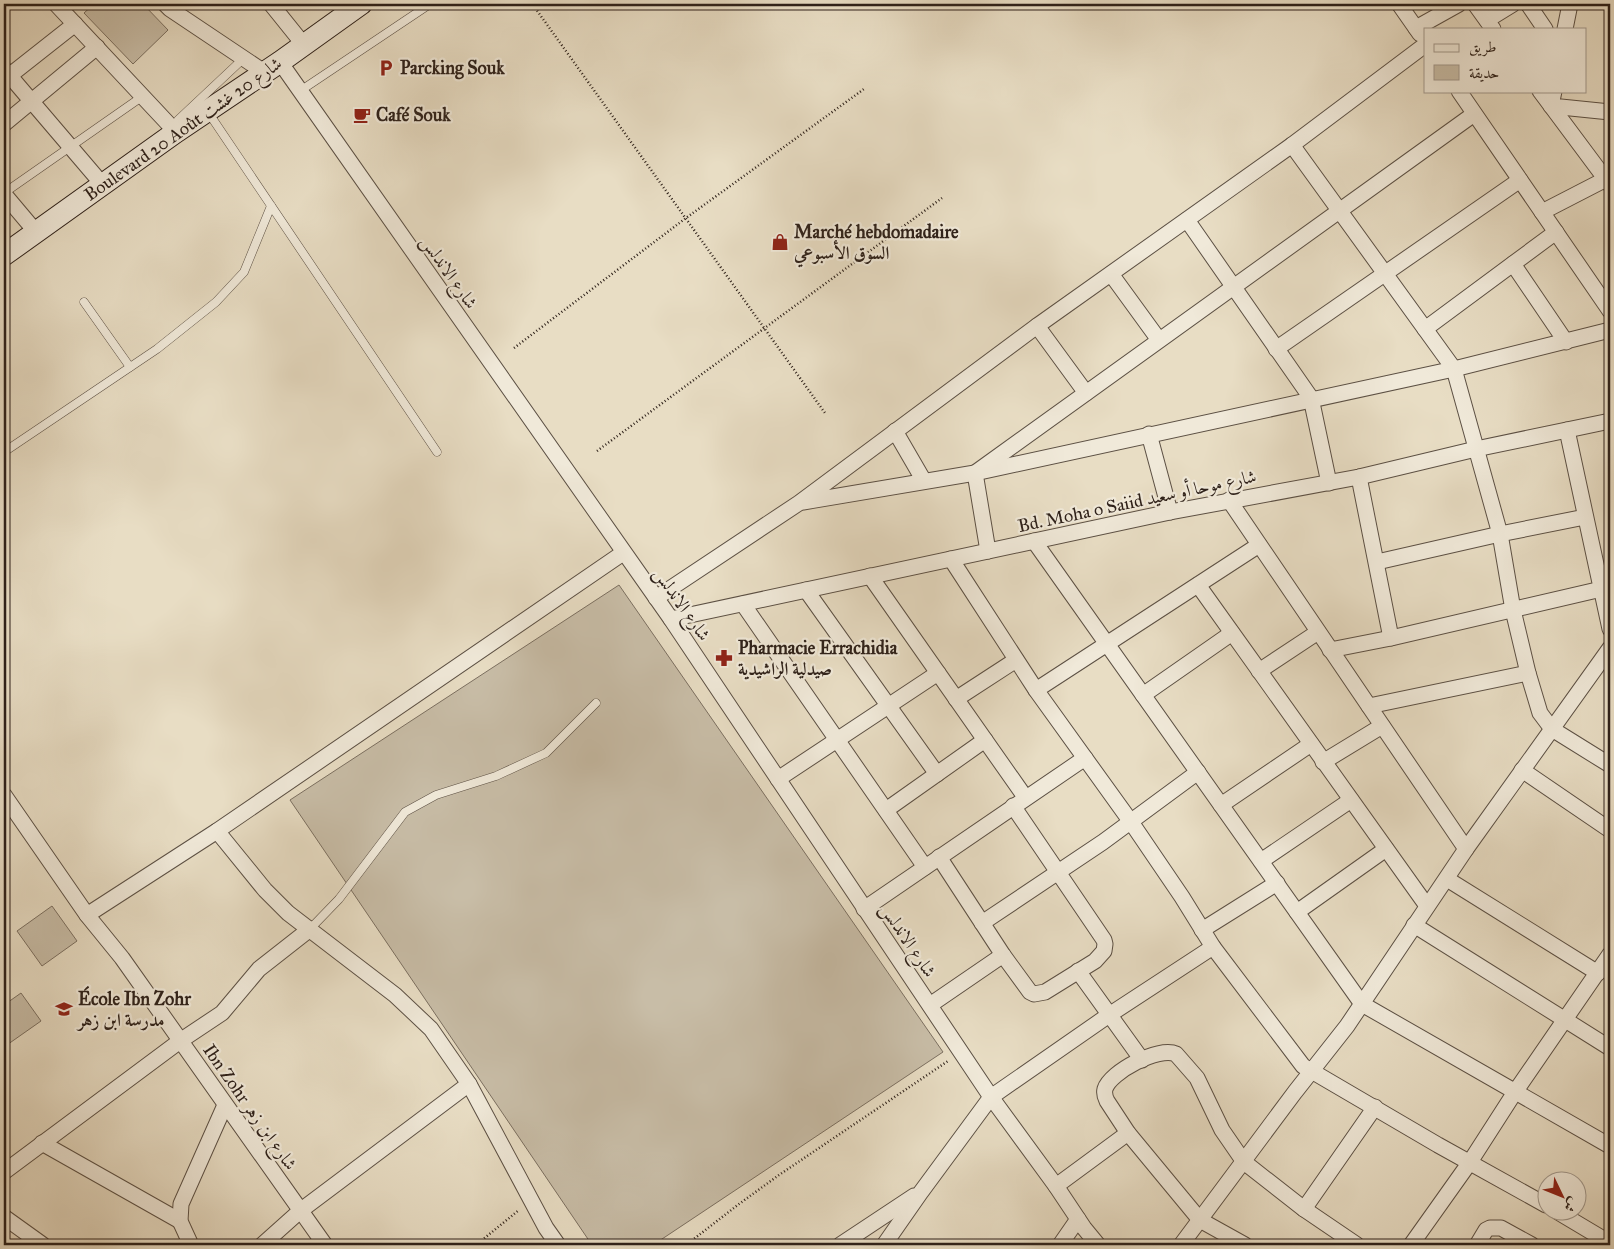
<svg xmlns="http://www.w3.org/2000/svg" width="1614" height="1249" viewBox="0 0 1614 1249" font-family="'IM FELL Great Primer',Amiri,serif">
<rect width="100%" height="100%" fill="#e8ddc4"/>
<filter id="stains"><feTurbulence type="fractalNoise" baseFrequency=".004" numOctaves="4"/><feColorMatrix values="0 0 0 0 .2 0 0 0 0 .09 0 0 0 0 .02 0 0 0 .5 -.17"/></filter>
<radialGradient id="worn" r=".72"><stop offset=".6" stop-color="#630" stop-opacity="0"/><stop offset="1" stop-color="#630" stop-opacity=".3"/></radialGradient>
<g fill="#c8bda7" stroke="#7b6f60">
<polygon points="94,4 143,4 168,30 133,64 84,13"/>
<polygon points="619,585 943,1052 653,1245 592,1245 290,800"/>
<polygon points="52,906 77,941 42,966 17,931"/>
<polygon points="21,993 41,1021 4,1047 4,1005"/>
</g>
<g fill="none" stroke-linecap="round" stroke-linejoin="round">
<g stroke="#5c5044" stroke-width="9">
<g id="service">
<polyline points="300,91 430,4"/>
<polyline points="208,112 437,452"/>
<polyline points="178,120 244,58"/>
<polyline points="4,193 143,96"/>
<polyline points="84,302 130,367"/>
<polyline points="4,452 157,349 216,302 244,272 271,206"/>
<polyline points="310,929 339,899 405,812 436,795 496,776 546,753 596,703"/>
</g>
</g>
<g stroke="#5c5044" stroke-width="17">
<g id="minor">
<polyline points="56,4 176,132"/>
<polyline points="165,4 170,9 264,72"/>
<polyline points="271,4 304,45"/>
<polyline points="1399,4 1420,34"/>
<polyline points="1475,4 1493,29"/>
<polyline points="1528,4 1545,29"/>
<polyline points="1487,20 1513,4"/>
<polyline points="1416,28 1459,4"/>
<polyline points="1565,29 1570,4"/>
<polyline points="280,62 671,619 991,1097 1056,1186 1084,1228 1098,1245"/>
<polyline points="4,69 103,185"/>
<polyline points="4,80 75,24"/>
<polyline points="1459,91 1610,311"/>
<polyline points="1540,91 1610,185"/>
<polyline points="1554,91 1551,106 1610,112"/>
<polyline points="4,124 97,47"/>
<polyline points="1292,145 1454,369 1500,534 1513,610 1528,673 1540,713 1552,729 1610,765"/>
<polyline points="4,194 36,232"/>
<polyline points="1542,212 1606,179 1610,179"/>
<polyline points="1187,220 1311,398 1329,483"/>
<polyline points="1513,264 1566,342"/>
<polyline points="1111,274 1159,340"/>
<polyline points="1037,326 1086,393"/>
<polyline points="1425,329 1556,232"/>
<polyline points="1276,349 1520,180"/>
<polyline points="1567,430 1610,629"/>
<polyline points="895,431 924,481"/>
<polyline points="1149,434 1170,512"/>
<polyline points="1359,477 1391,638"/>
<polyline points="1229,500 1466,849"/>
<polyline points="803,502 975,473 1454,369 1610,330"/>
<polyline points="1034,541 1362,1004 1610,1146"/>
<polyline points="988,551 975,473 1474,114"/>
<polyline points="951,559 1036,690 1131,822 1182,897 1213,947 1303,1066 1438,1145 1546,1205"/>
<polyline points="1377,562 1500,534 1585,517"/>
<polyline points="870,576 1025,797"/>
<polyline points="1198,585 1427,906"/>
<polyline points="806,590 937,774"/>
<polyline points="656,598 799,503 1037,326 1292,145 1425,45"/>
<polyline points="743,604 925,867"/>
<polyline points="671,619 1170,512 1359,477 1476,449 1610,421"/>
<polyline points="1330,650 1391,638 1610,587"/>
<polyline points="1259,671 1318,632"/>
<polyline points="1036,690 1259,545"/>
<polyline points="1143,695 1232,633"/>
<polyline points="956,699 1016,660"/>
<polyline points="1369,706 1528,673"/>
<polyline points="1323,762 1382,726"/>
<polyline points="1522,770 1610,830"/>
<polyline points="778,779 938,673"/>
<polyline points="4,795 87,915 122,958 325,1245"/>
<polyline points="1221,805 1311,744"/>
<polyline points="886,810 985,740"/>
<polyline points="217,831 265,890 288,913 395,995 431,1029 469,1084 546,1228 558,1245"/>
<polyline points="939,857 1003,955 1030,992 1034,994 1045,992 1095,961 1104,951 1105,944 1104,940 1013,806"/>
<polyline points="1261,861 1351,800"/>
<polyline points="1447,879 1598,973"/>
<polyline points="864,909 1085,758"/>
<polyline points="1297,912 1386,849"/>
<polyline points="87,915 217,831 623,553"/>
<polyline points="982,923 1103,842 1198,772"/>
<polyline points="1414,925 1610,1048"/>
<polyline points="1202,930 1277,883"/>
<polyline points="1078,971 1142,1060"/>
<polyline points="930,1005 1003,955"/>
<polyline points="42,1143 180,1221"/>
<polyline points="4,1172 180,1041 222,1013 259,969 310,929"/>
<polyline points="1056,1186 1128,1133"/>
<polyline points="1304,1209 1375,1107"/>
<polyline points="1558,1212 1610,1243"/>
<polyline points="4,1217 43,1245"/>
<polyline points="191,1245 180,1221 181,1204 225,1105"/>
<polyline points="262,1245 300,1211 469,1084"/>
<polyline points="840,1245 914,1196"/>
<polyline points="884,1245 921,1192 991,1097 1109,1015 1213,947"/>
<polyline points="1060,1245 1078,1219"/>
<polyline points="1181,1245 1295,1092 1347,1026 1466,849 1610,648"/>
<path d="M 1245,1245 L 1200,1220 L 1128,1133 L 1107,1101 C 1105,1097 1104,1093 1105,1089 C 1110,1072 1159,1046 1176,1054 L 1197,1078 L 1222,1130 L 1244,1162 L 1304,1209 L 1357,1245"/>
<polyline points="1411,1245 1470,1162 1515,1092 1610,954"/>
<polyline points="1477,1245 1486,1230 1490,1228 1501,1228 1532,1245"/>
</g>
</g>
<g stroke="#2e211a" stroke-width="23">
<polyline id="secondary" points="4,255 176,132 280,62 361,4"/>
</g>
<g stroke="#2e211a" stroke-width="2.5" stroke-dasharray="1 2.5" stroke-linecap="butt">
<polyline points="533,5 825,413"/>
<polyline points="514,348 686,218 864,89"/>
<polyline points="597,451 942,198"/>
<polyline points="476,1245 519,1210"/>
<polyline points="686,1245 739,1204 779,1175 948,1061"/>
</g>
<use href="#service" stroke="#f0e9d9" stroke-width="8"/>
<use href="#minor" stroke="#f0e9d9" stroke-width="15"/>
<use href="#secondary" stroke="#f0e9d9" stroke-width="21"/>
</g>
<defs>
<g id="parking-bare" transform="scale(1.35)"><path d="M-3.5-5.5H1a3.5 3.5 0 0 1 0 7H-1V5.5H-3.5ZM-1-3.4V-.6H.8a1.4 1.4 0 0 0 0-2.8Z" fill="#8f2418" stroke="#f0e9d9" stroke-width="2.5" paint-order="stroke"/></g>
<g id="cafe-bare" transform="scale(1.35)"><path d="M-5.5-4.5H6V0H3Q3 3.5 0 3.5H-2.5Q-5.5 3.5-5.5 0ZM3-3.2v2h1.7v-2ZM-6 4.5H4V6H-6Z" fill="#8f2418" stroke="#f0e9d9" stroke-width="2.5" paint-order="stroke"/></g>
<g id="shop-bare" transform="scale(1.35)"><path d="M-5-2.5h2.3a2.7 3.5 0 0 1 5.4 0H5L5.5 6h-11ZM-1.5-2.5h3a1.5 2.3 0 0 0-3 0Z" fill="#8f2418" stroke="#f0e9d9" stroke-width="2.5" paint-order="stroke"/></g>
<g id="pharmacy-bare" transform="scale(1.35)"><path d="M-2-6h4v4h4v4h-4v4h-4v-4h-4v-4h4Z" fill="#8f2418" stroke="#f0e9d9" stroke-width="2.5" paint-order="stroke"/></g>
<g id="school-bare" transform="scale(1.35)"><path d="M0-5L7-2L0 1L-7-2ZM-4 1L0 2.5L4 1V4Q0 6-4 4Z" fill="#8f2418" stroke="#f0e9d9" stroke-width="2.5" paint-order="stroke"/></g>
</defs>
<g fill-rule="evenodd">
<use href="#parking-bare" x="386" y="68"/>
<use href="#cafe-bare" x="362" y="115"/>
<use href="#shop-bare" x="780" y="242"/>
<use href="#pharmacy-bare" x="724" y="658"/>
<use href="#school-bare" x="64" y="1009"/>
</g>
<g text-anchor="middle" stroke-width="4.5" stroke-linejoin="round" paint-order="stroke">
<g font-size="18" font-weight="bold" fill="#2e211a" stroke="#f0e9d9" text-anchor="start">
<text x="400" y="74">Parcking Souk</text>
<text x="376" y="121">Café Souk</text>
<text x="794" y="238">Marché hebdomadaire<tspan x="794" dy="21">السوق الأسبوعي</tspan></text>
<text x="738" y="654">Pharmacie Errachidia<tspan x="738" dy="21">صيدلية الراشيدية</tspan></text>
<text x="78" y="1005">École Ibn Zohr<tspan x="78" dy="21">مدرسة ابن زهر</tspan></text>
</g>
<g font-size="18" fill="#2e211a" stroke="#f0e9d9">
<text transform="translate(183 129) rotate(-35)" y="6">Boulevard 20 Août شارع 20 غشت</text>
<text transform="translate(449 272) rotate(55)" y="6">شارع الاندلس</text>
<text transform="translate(1137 501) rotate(-12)" y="6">Bd. Moha o Saiid شارع موحا أو سعيد</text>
<text transform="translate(682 604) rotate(55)" y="6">شارع الاندلس</text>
<text transform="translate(908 940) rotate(56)" y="6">شارع الاندلس</text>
<text transform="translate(250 1107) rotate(55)" y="6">Ibn Zohr شارع ابن زهر</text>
</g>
</g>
<rect width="1614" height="1249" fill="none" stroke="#e8ddc4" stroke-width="20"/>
<rect x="5" y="5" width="1604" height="1239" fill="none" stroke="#2e211a" stroke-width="2.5"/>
<rect x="10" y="10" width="1594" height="1229" fill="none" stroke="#2e211a"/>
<rect x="1424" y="28" width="162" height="65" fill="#f0e9d9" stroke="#a2998d"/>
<rect x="1434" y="44" width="25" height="8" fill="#f0e9d9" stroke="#a2998d"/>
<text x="1469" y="52" font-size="15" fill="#2e211a">طريق</text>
<rect x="1434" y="65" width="25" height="15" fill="#c8bda7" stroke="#a2998d"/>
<text x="1469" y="78" font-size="15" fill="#2e211a">حديقة</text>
<g transform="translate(1562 1196) rotate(133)"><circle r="24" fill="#f0e9d9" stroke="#a2998d"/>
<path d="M0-4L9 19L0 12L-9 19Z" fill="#8f2418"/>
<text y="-8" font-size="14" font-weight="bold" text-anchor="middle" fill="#2e211a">ش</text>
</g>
<rect width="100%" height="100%" filter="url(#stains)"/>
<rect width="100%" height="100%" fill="url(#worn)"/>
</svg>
